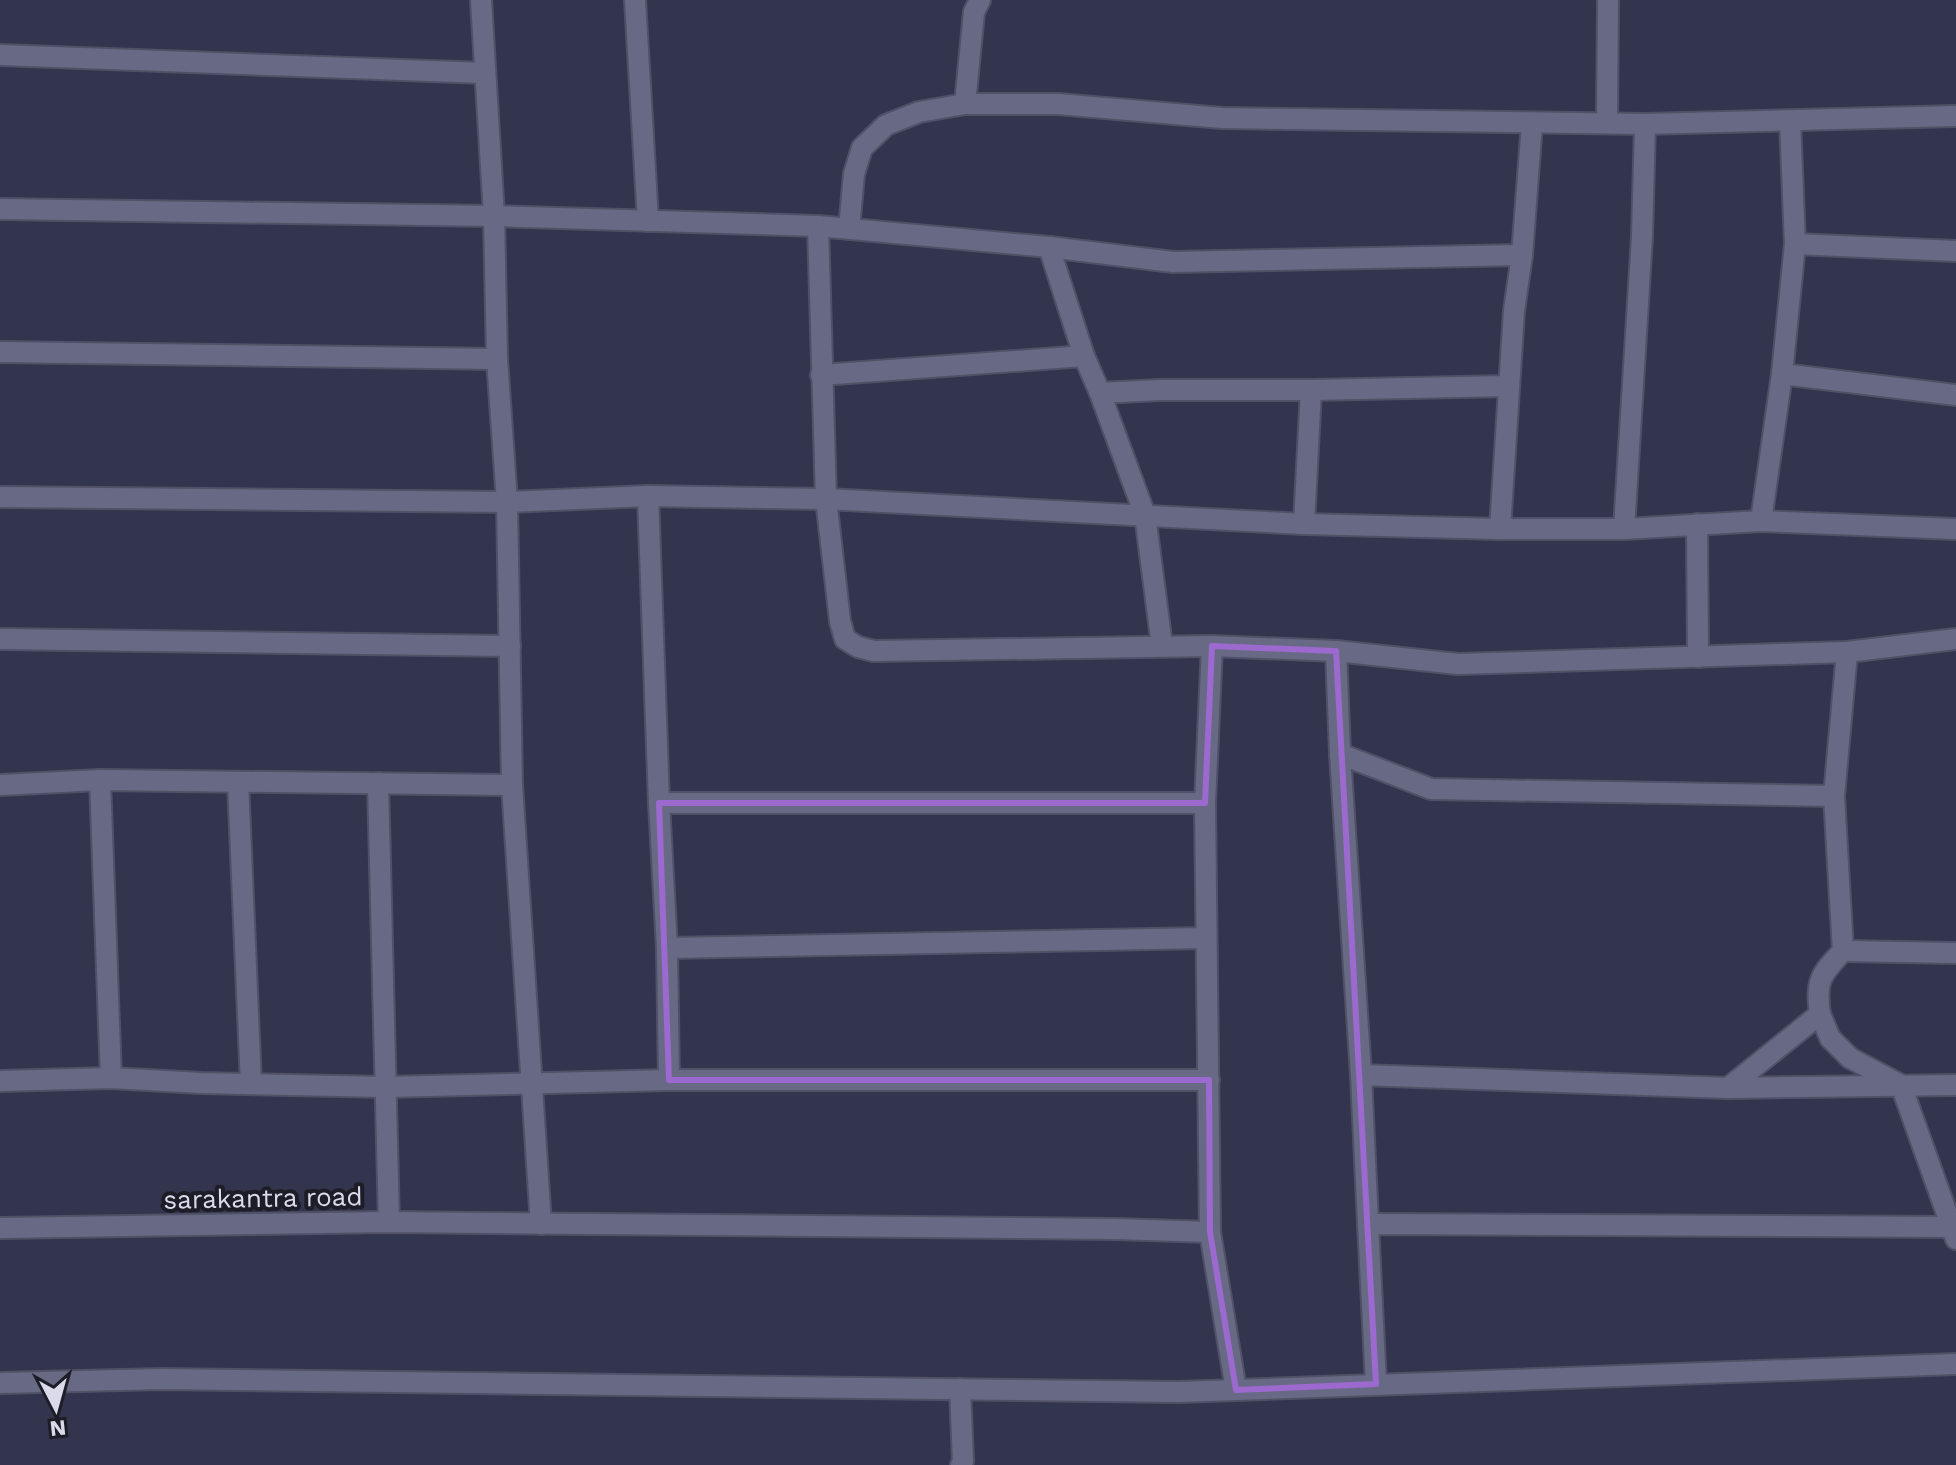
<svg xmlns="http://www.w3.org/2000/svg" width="1956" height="1465" viewBox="0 0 1956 1465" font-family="'Work Sans',sans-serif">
<rect width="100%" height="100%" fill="#33344d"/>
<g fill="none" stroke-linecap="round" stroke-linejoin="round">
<g stroke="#505166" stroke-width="24">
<g id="minor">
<polyline points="635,0 648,221"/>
<polyline points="0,55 485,73"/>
<polyline points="965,104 974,12 980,0"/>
<polyline points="1607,123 1608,0"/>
<polyline points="0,209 494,216 818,226 1049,247 1173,262 1522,255"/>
<polyline points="818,226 826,499 840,621 845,639 858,647 874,651 1212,646 1336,651 1458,664 1847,652 1956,639"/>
<polyline points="849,229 854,174 862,148 886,125 919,112 965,104 1058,104 1222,118 1645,124 1956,116"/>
<polyline points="1795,244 1956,251"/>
<polyline points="1049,247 1084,356 1100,393 1145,515 1162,646"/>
<polyline points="0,352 497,359"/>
<polyline points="1782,374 1956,395"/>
<polyline points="821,375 1084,356"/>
<polyline points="1100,393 1160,390 1311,390 1508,386"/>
<polyline points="648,496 659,803"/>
<polyline points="0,497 507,502 497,359 494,216 481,0"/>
<polyline points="1761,521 1782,374 1795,244 1790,121"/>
<polyline points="1304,524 1311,390"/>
<polyline points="1697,524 1698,657"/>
<polyline points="1500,529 1514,311 1522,255 1532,123"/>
<polyline points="1624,529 1642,237 1645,124"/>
<polyline points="0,639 510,646"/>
<polyline points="1336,651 1340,754 1361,1075"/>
<polyline points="1340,754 1431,789 1834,796"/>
<polyline points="100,780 111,1078"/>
<polyline points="238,782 251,1084"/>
<polyline points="378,783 389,1222"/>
<polyline points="0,785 100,780 512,785 507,502 648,496 826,499 1304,524 1500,529 1624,529 1761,521 1956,529"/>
<polyline points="512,785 541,1224"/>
<polyline points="667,948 659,803 1205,803"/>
<polyline points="1843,951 1956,953"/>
<polyline points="1820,1014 1830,1038 1850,1058 1901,1085 1956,1239"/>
<polyline points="669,1080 667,948 1206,938"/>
<polyline points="0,1081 111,1078 201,1083 386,1087 669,1080 1209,1080"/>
<path d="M 1728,1088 L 1820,1014 C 1815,981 1821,974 1843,951 L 1834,796 L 1847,652"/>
<polyline points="1368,1224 1361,1075 1728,1088 1956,1085"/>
<polyline points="0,1228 389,1222 1116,1229 1210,1232 1236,1390"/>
<polyline points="1210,1232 1205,803 1212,646"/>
<polyline points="0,1383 161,1379 1179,1392 1956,1364"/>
<polyline points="1376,1384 1368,1224 1956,1227"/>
<polyline points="960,1389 963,1461 961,1465"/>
</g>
</g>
<use href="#minor" stroke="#686a85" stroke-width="20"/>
</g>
<path fill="none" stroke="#9c69ce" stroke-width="6" stroke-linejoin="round" d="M 1212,646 L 1336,651 L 1376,1384 L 1236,1390 L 1210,1232 L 1209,1080 L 669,1080 L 659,803 L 1205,803 Z"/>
<g text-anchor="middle" stroke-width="8" stroke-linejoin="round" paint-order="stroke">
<g font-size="26" fill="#d9dbea" stroke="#1d1d28">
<text transform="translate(263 1198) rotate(-1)" y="9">sarakantra road</text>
</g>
</g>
<g transform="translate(56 1409) rotate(174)" stroke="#1d1d28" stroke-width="6" paint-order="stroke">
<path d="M0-6L14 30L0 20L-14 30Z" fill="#d9dbea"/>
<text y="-12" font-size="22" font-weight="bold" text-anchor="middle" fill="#d9dbea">N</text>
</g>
</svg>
